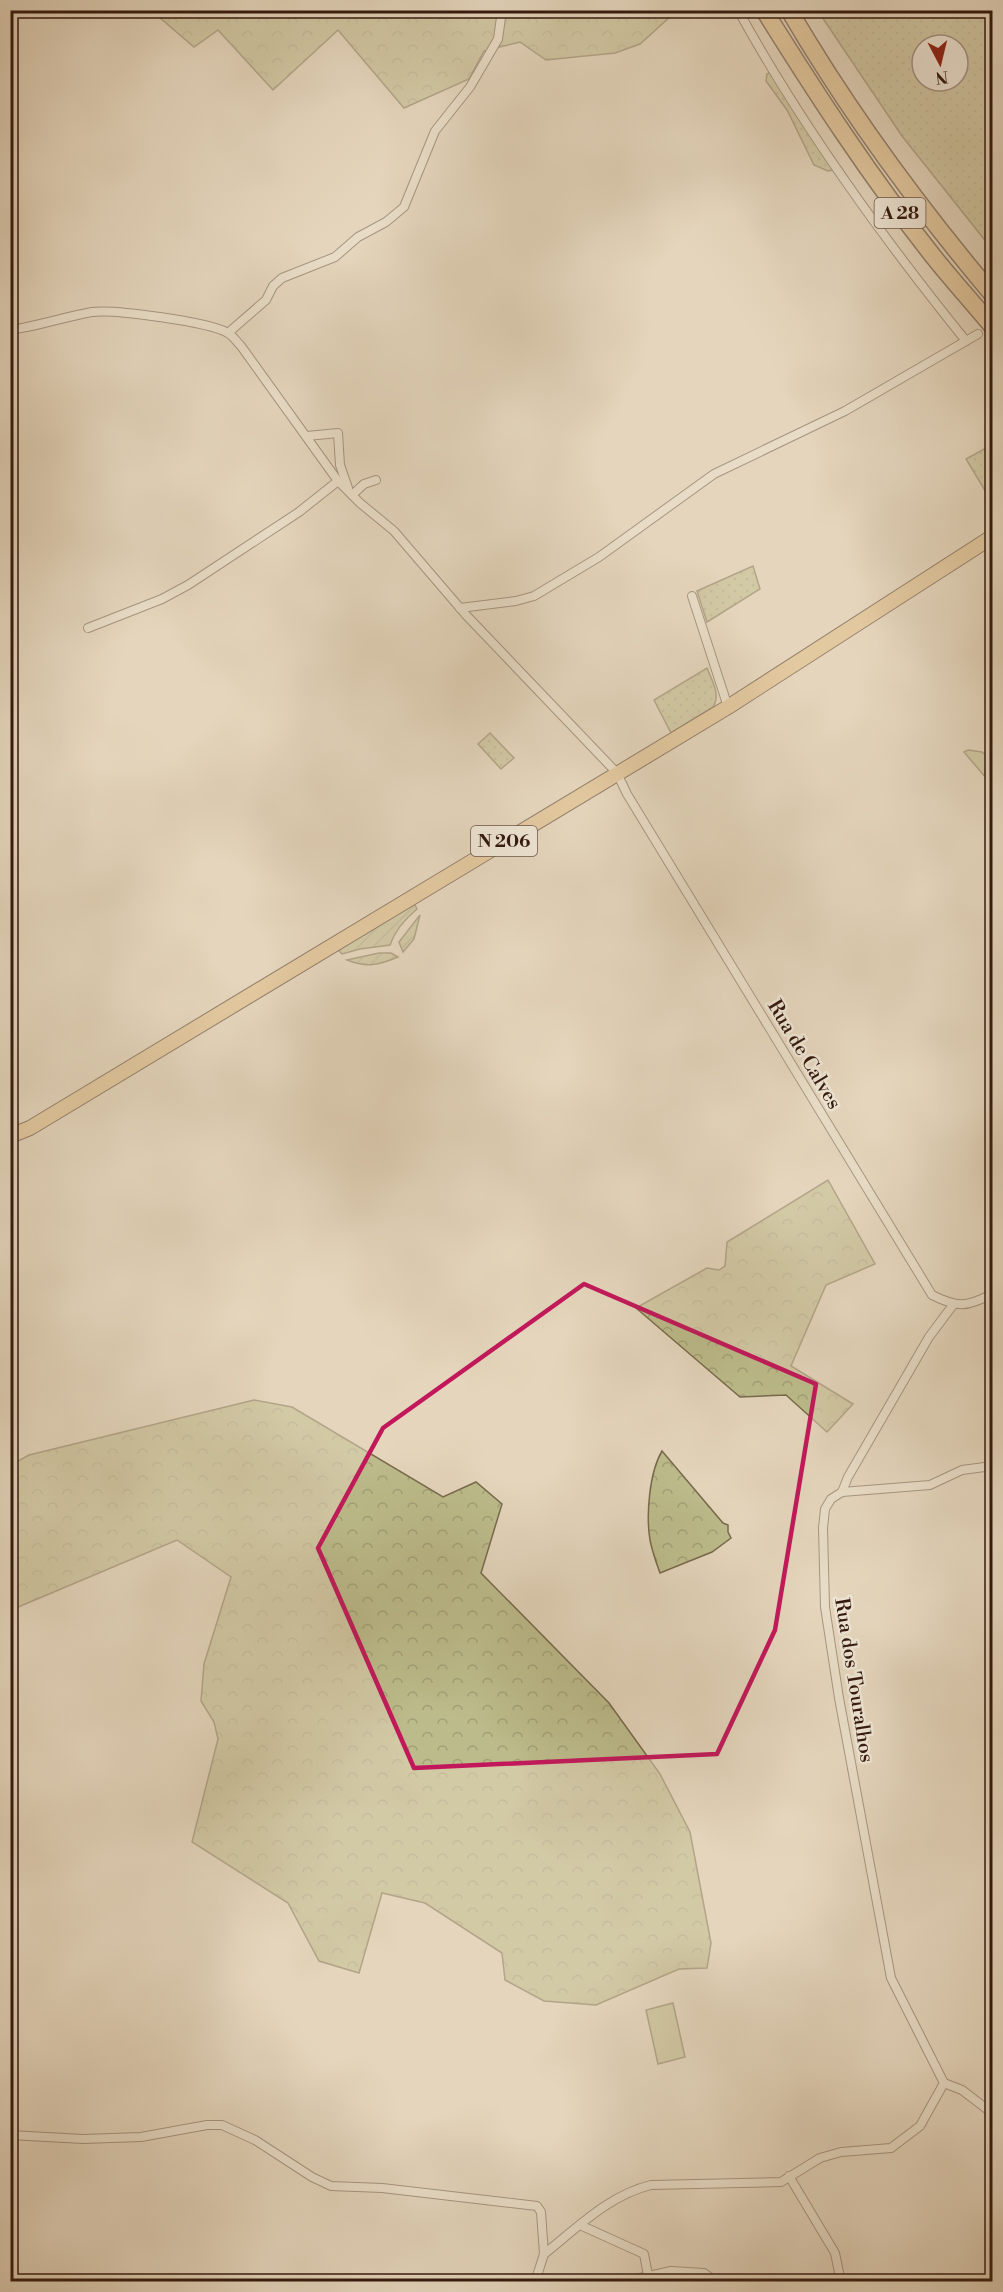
<svg xmlns="http://www.w3.org/2000/svg" width="1003" height="2292" viewBox="0 0 1003 2292" font-family="'Libre Bodoni',serif">
<defs>
<pattern id="grass-dots" width="8" height="8" patternUnits="userSpaceOnUse" patternTransform="scale(1.5)"><rect width="8" height="8" fill="#bcbb8b"/><path d="M2 2h.1M6 6h.1" fill="none" stroke="#a2a077" stroke-width="1.8" stroke-linecap="round"/></pattern>
<pattern id="forest-crowns" width="20" height="18" patternUnits="userSpaceOnUse" patternTransform="scale(1.5)"><rect width="20" height="18" fill="#bcbb8b"/><path d="M2 6a3 3 0 1 1 6 0M12 15a3 3 0 1 1 6 0" fill="none" stroke="#a2a077"/></pattern>
<pattern id="garden-furrows" width="10" height="10" patternUnits="userSpaceOnUse" patternTransform="scale(1.5)"><rect width="10" height="10" fill="#bcbb8b"/><path d="M-1 1l2-2M0 10L10 0M9 11l2-2" fill="none" stroke="#a2a077"/></pattern>
</defs>
<rect width="100%" height="100%" fill="#e4d5bc"/>
<filter id="stains"><feTurbulence type="fractalNoise" baseFrequency=".00333" numOctaves="4"/><feColorMatrix values="0 0 0 0 .2 0 0 0 0 .09 0 0 0 0 .02 0 0 0 .5 -.17"/></filter>
<radialGradient id="worn" r=".72"><stop offset=".6" stop-color="#630" stop-opacity="0"/><stop offset="1" stop-color="#630" stop-opacity=".3"/></radialGradient>
<g fill="url(#grass-dots)" stroke="#786a4c" stroke-width="1.5" fill-rule="evenodd">
<path d="M 818,11 L 992,11 L 992,59 L 989,60 L 990,72 L 992,72 L 992,249 L 902,136 ZM 922,45 L 958,45 L 958,81 L 922,81 Z"/>
<polygon points="771,72 835,170 828,171 814,165 787,110 766,81 767,74"/>
<polygon points="986,448 992,459 992,502 966,459"/>
<polygon points="753,566 760,589 707,622 697,591"/>
<path d="M 707,668 C 712,681 721,695 713,707 L 671,733 L 654,700 Z"/>
<polygon points="490,733 514,758 501,769 478,744"/>
</g>
<g fill="url(#forest-crowns)" stroke="#786a4c" stroke-width="1.5">
<polygon points="665,10 671,16 640,44 615,53 546,60 520,42 484,51 469,79 404,108 338,30 273,90 218,30 194,47 152,11"/>
<polygon points="968,750 982,752 992,761 992,785 964,752"/>
<polygon points="828,1180 875,1264 826,1285 791,1366 853,1404 827,1432 786,1395 740,1397 636,1308 707,1268 719,1270 725,1266 727,1242"/>
<polygon points="254,1400 292,1407 443,1497 476,1482 502,1504 481,1573 609,1703 660,1774 690,1832 711,1943 707,1968 679,1969 596,2005 544,2001 505,1980 502,1953 425,1903 382,1893 359,1973 319,1961 288,1903 192,1842 218,1739 214,1722 201,1701 204,1664 231,1577 177,1540 11,1610 11,1465 29,1455"/>
<path d="M 662,1451 L 723,1523 L 728,1525 L 728,1532 L 731,1538 L 712,1552 L 660,1573 C 656,1562 652,1551 650,1540 C 646,1516 649,1473 662,1451 Z"/>
</g>
<g fill="url(#garden-furrows)" stroke="#786a4c" stroke-width="1.5">
<path d="M 414,903 L 417,909 C 405,919 395,930 390,945 L 360,949 L 342,954 L 337,949 Z"/>
<polygon points="420,915 414,939 403,952 399,942"/>
<path d="M 379,953 L 391,953 L 398,957 C 379,965 367,968 347,960 Z"/>
</g>
<polygon fill="#bcbb8b" stroke="#786a4c" stroke-width="1.5" points="673,2003 685,2057 658,2064 646,2010"/>
<g fill="none" stroke-linecap="round" stroke-linejoin="round">
<g stroke="#60483a" stroke-width="10">
<g id="minor">
<path d="M 738,10 C 803,128 882,237 966,341"/>
<path d="M 10,330 C 38,326 64,317 92,312 C 114,309 210,322 228,333 C 233,336 237,342 241,346 L 338,481 L 360,503 L 394,531 L 466,615 L 617,773 L 627,794 L 932,1295 C 958,1308 967,1307 992,1294"/>
<polyline points="228,333 266,300 273,286 282,278 335,257 358,237 386,222 404,207 435,131 470,87 498,39 502,10"/>
<polyline points="307,436 338,433 340,465 348,488"/>
<polyline points="352,495 364,484 376,480"/>
<polyline points="692,596 728,707"/>
<polyline points="460,608 516,601 534,596 599,557 714,474 845,411 978,334"/>
<polyline points="88,628 162,599 188,585 299,512 338,481"/>
<polyline points="842,1492 930,1485 962,1470 992,1466"/>
<polyline points="944,2083 891,1978 839,1698 825,1607 823,1528 825,1509 831,1499 842,1492 848,1477 929,1337 953,1305"/>
<polyline points="944,2083 962,2090 992,2113"/>
<polyline points="10,2135 83,2139 141,2137 207,2125 222,2125 255,2140 312,2177 331,2186 382,2188 537,2206 541,2212 544,2254 535,2282"/>
<polyline points="789,2176 835,2253 841,2282"/>
<polyline points="580,2225 644,2254 648,2275"/>
<path d="M 544,2254 C 577,2228 609,2195 651,2185 L 781,2182 L 820,2158 L 841,2152 L 891,2148 L 920,2126 L 944,2083"/>
<polyline points="622,2282 671,2271 704,2273 716,2282"/>
</g>
</g>
<g stroke="#34190e" stroke-width="16">
<polyline id="primary" points="10,1136 30,1128 728,707 992,537"/>
</g>
<g stroke="#34190e" stroke-width="19">
<g id="motorway">
<path d="M 764,10 C 817,95 871,178 933,256 C 952,280 973,303 992,326"/>
<path d="M 789,10 C 848,111 918,206 992,294"/>
</g>
</g>
<use href="#minor" stroke="#ede4d3" stroke-width="8"/>
<use href="#primary" stroke="#e2ba7e" stroke-width="14"/>
<use href="#motorway" stroke="#e2ba7e" stroke-width="16"/>
</g>
<path d="M0 0H1003V2292H0ZM 584,1284 L 816,1384 L 775,1630 L 717,1754 L 414,1768 L 318,1548 L 383,1428 Z" fill="#e4d5bc" fill-opacity=".55" fill-rule="evenodd"/>
<path fill="none" stroke="#c2185b" stroke-width="4.5" stroke-linejoin="round" d="M 584,1284 L 816,1384 L 775,1630 L 717,1754 L 414,1768 L 318,1548 L 383,1428 Z"/>
<g text-anchor="middle" stroke-width="5" stroke-linejoin="round" paint-order="stroke">
<g fill="#ede4d3" stroke="#6c5649" stroke-width="1.5">
<rect x="874.5" y="198" width="51" height="30" rx="4.5"/>
<rect x="471" y="826" width="66" height="30" rx="4.5"/>
</g>
<g font-size="18" font-weight="bold" fill="#34190e">
<text x="900" y="219">A 28</text>
<text x="504" y="847">N 206</text>
</g>
<g font-size="20" fill="#34190e" stroke="#ede4d3">
<text transform="translate(805 1054) rotate(59)" y="7">Rua de Calves</text>
<text transform="translate(855 1680) rotate(81)" y="7">Rua dos Touralhos</text>
</g>
</g>
<rect width="1003" height="2292" fill="none" stroke="#e4d5bc" stroke-width="36"/>
<rect x="12" y="12" width="979" height="2268" fill="none" stroke="#34190e" stroke-width="3"/>
<rect x="18" y="18" width="967" height="2256" fill="none" stroke="#34190e" stroke-width="1.5"/>
<g transform="translate(940 63) rotate(173)"><circle r="28" fill="#ede4d3" stroke="#a39384" stroke-width="1.5"/>
<path d="M0-4.5L10 22L0 15L-10 22Z" fill="#8f2418"/>
<text y="-9" font-size="16" font-weight="bold" text-anchor="middle" fill="#34190e">N</text>
</g>
<rect width="100%" height="100%" filter="url(#stains)"/>
<rect width="100%" height="100%" fill="url(#worn)"/>
</svg>
